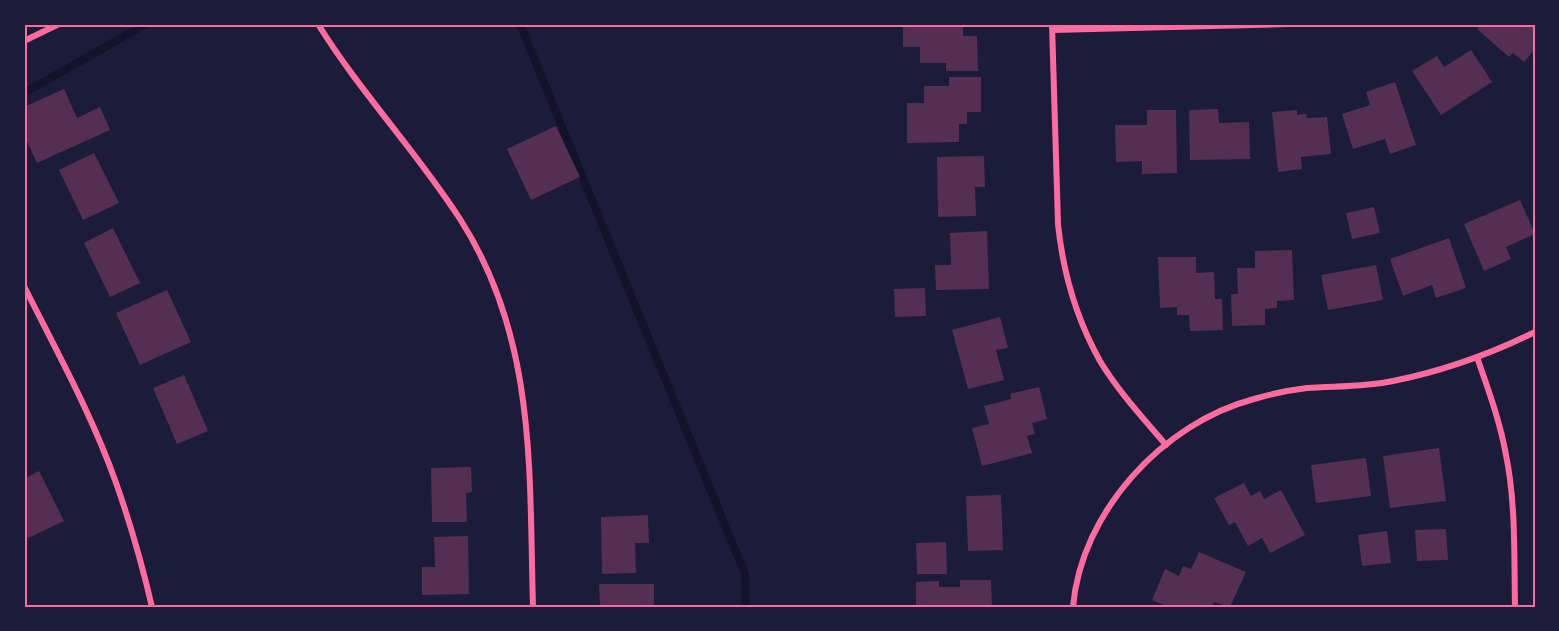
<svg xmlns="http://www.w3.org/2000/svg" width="1559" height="631" viewBox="0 0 1559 631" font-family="'Public Sans',sans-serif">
<rect width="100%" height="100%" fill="#1b1b3a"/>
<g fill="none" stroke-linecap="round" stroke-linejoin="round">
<g stroke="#12122b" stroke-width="8">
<polyline points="520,24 745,574 746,607"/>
<polyline points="24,93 146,24"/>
</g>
</g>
<g fill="#542f53">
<polygon points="903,24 963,24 963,36 977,36 978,71 946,71 946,63 920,63 920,47 903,47"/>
<polygon points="1482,24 1535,24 1535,49 1524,62 1513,53 1509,57 1477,29"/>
<polygon points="1471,50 1492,82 1441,115 1412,71 1437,56 1444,67"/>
<polygon points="949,77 981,77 981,112 967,112 967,124 959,124 959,142 907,143 907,103 924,103 924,86 949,86"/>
<polygon points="1395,82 1416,145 1390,154 1385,139 1353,149 1342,114 1370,105 1366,92"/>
<polygon points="64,89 77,118 100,107 110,130 37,163 24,135 24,107"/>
<polygon points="1218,109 1219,123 1249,122 1250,159 1190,160 1189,110"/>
<polygon points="1147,110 1176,110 1177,173 1142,174 1142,161 1116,162 1115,125 1147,125"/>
<polygon points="1297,110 1297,115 1306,114 1307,118 1327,117 1331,154 1301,157 1302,169 1278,172 1272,112"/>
<polygon points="556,126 580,177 531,200 507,149"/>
<polygon points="94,153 119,203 83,220 59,170"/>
<polygon points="984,156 985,187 975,187 976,216 938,217 937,157"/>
<polygon points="1520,200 1535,234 1506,247 1511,259 1484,271 1464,224"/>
<polygon points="1374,207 1380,233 1352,239 1346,213"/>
<polygon points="113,228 140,283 110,297 84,243"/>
<polygon points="987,231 989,289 936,290 935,265 951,265 950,233"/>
<polygon points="1449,238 1466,288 1436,298 1432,285 1403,296 1390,259"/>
<polygon points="1292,250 1294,300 1277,301 1277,308 1265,309 1265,325 1232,326 1231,294 1238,294 1237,268 1255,268 1255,251"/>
<polygon points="1158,257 1196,257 1196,273 1214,272 1215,299 1222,299 1223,330 1190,331 1189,315 1177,315 1177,307 1160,308"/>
<polygon points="1376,265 1383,300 1328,310 1321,275"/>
<polygon points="925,288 926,316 895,317 894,289"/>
<polygon points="167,290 191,342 140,365 116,313"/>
<polygon points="1000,317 1008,348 996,350 1004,380 968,389 952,330"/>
<polygon points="184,375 208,431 177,444 153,388"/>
<polygon points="1039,387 1047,419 1032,423 1035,434 1027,436 1032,453 982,466 972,428 989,424 984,406 1011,399 1010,394"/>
<polygon points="1439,448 1446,501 1390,508 1383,456"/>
<polygon points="1366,458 1371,496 1316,503 1311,465"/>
<polygon points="471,467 472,492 466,493 467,522 432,522 431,468"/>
<polygon points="39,471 64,521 28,538 24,529 24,479"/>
<polygon points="1244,483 1251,496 1260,491 1264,499 1281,490 1305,535 1270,553 1262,538 1248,546 1235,522 1229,525 1214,498"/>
<polygon points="1001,495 1003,550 968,551 966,496"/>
<polygon points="648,515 649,543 635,543 636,573 602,574 601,517"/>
<polygon points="1446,529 1448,560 1417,561 1415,530"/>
<polygon points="1387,531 1391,563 1362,566 1358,535"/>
<polygon points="468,536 469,594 422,595 422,567 435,567 434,537"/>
<polygon points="946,542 947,574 917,574 916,543"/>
<polygon points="1199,552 1246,572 1230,607 1214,602 1212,607 1169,607 1152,600 1165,569 1179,576 1183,566 1191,569"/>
<polygon points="960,580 991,580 992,607 916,607 916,582 939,581 939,587 960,587"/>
<polygon points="599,584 654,584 654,607 600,607"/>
</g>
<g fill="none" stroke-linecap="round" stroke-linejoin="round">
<g stroke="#ff6b9d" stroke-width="6">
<path d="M 318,24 C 360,92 417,152 460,219 C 537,339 529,471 533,607"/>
<path d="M 1052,24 L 1058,224 C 1063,273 1076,318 1100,361 C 1118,391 1143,418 1166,445"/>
<polyline points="1053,30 1289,24"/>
<polyline points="24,41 59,24"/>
<path d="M 24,286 C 56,350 91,413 115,480 C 130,522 142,564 152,607"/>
<path d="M 1477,357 C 1488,389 1500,421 1506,455 C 1516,504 1514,557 1515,607"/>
<path d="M 1073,607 C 1081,512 1163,423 1254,399 C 1271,394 1290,390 1307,388 C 1336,386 1365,387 1393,381 C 1443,371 1490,354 1535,332"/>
</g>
</g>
<rect width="1559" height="631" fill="none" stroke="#1b1b3a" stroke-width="51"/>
<rect x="26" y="26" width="1508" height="580" fill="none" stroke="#ff6b9d" stroke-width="2"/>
</svg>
